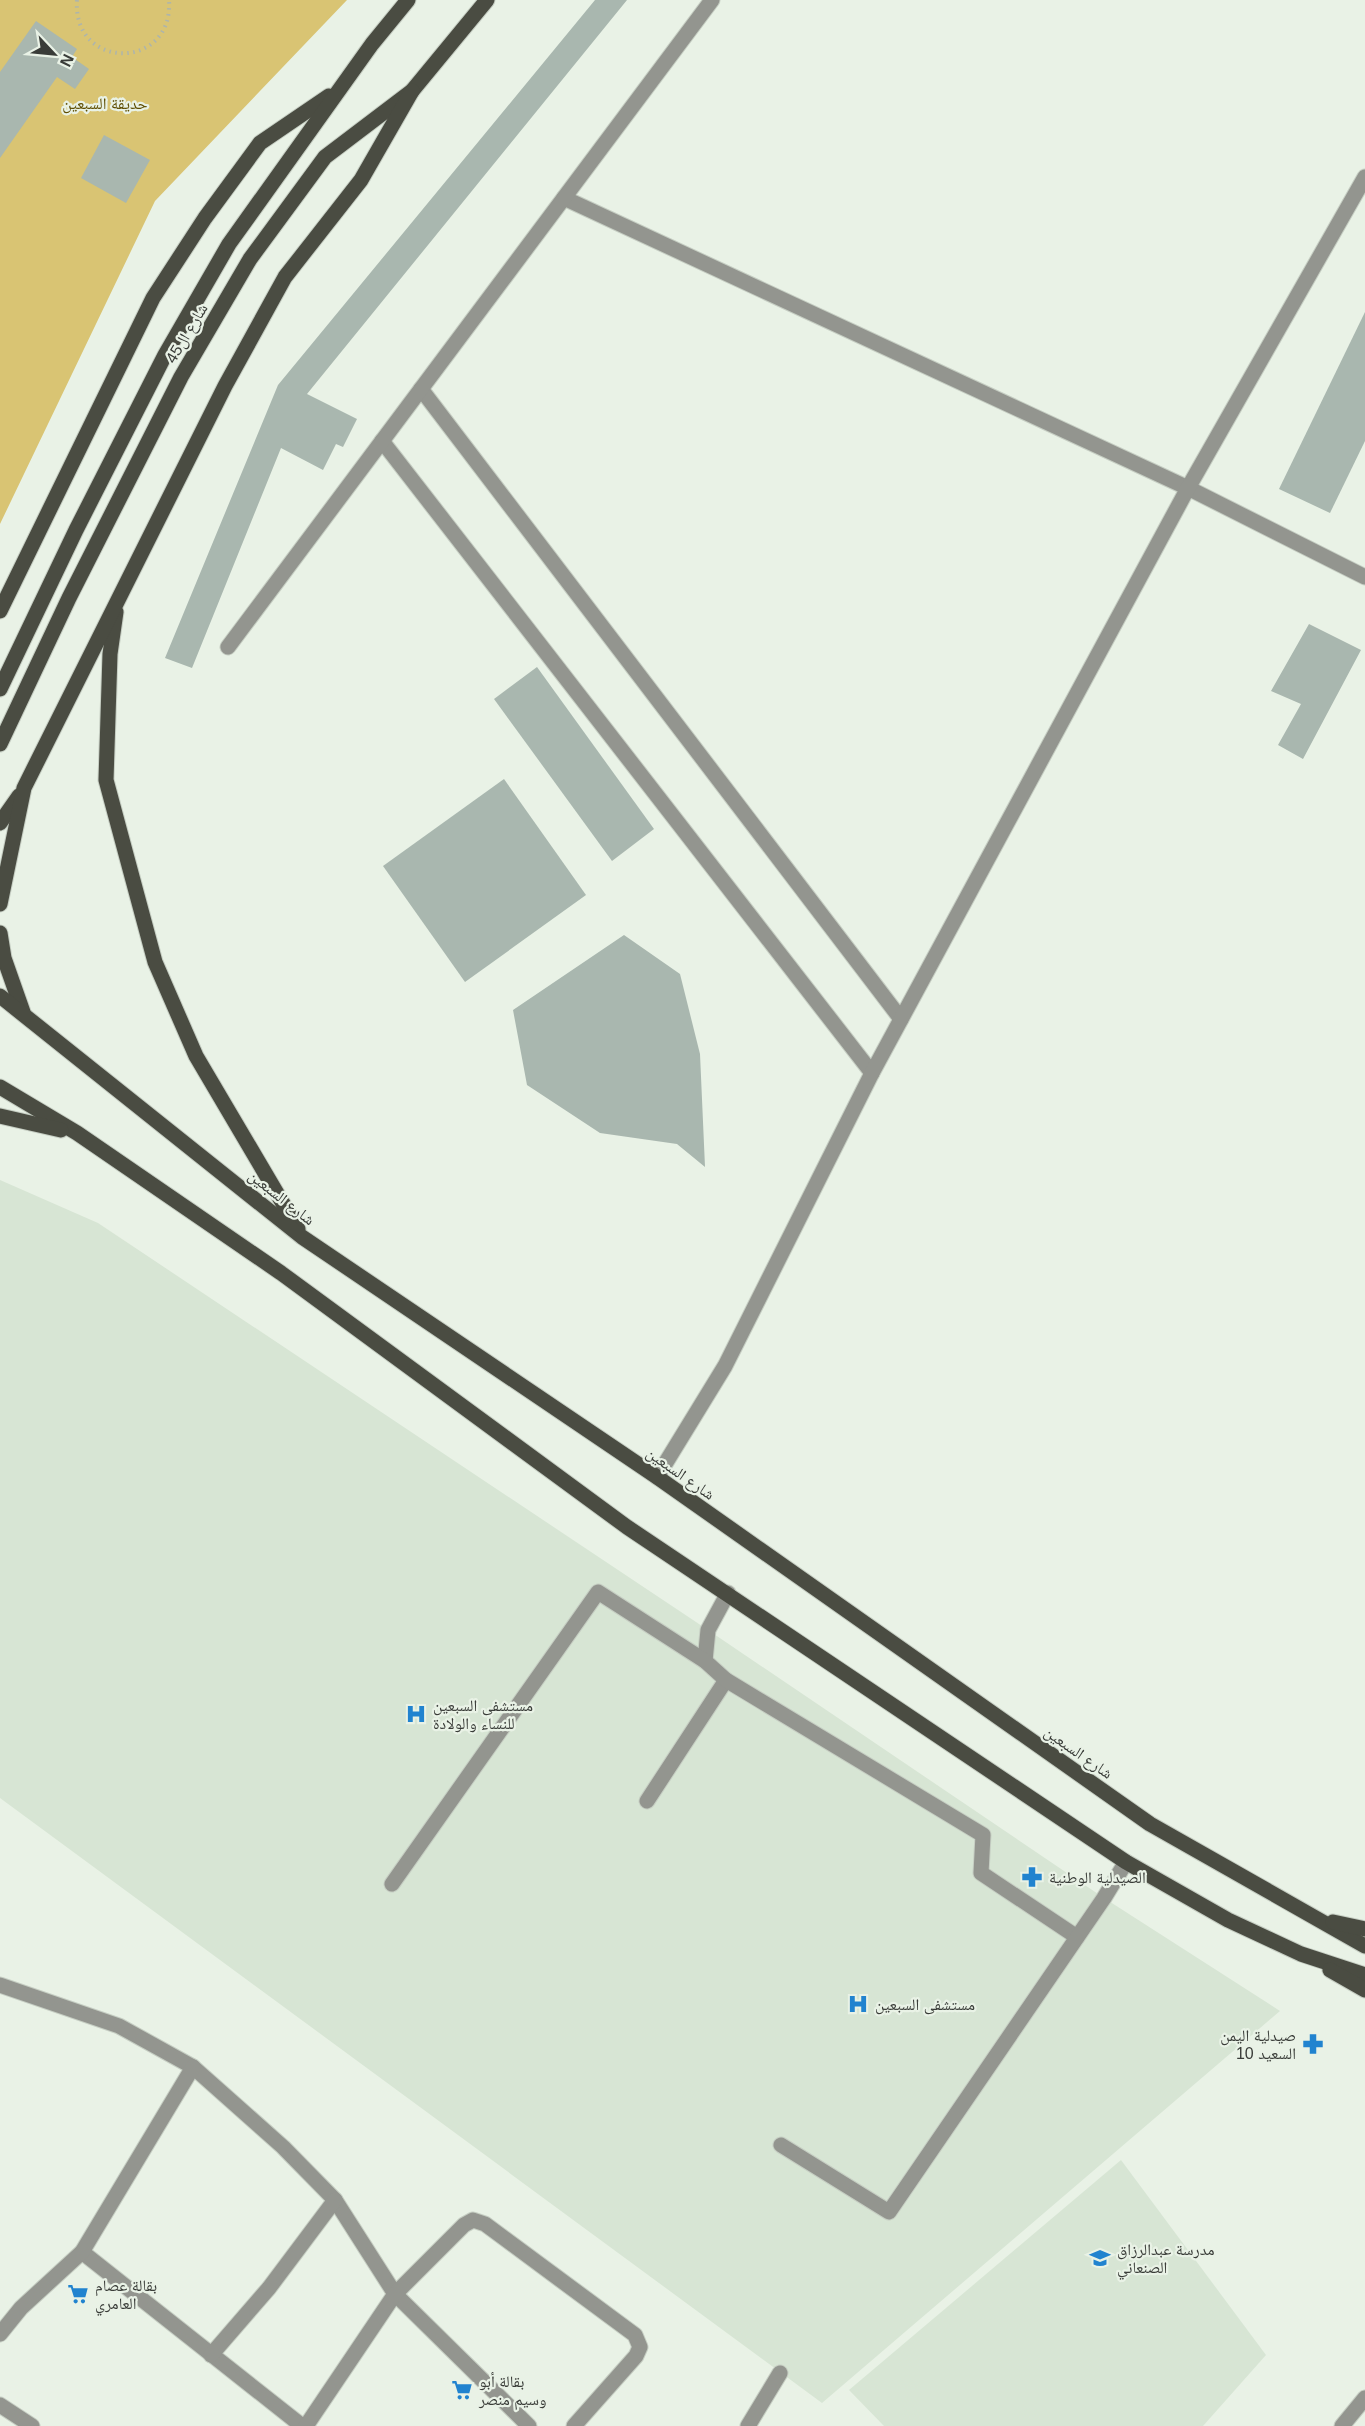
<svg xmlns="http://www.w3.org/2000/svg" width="1365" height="2426" viewBox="0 0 1365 2426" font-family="Arial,'Noto Naskh Arabic',sans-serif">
<rect width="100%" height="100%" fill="#e9f2e6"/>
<g fill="#d7e5d4">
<polygon points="0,1180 98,1223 708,1630 1104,1898 1280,2011 822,2403 0,1798"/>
<polygon points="1121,2160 1266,2355 1203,2426 884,2426 849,2390"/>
</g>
<polygon fill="#d9c473" points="0,0 347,0 155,201 0,524"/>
<g fill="#a9b7af">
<polygon points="595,0 627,0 307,394 357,419 343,447 336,444 323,470 281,448 192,668 165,658 278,385"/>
<polygon points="36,21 77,49 72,57 89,69 75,89 57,77 0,158 0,72"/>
<polygon points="104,135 150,160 126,203 81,178"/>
<polygon points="1365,312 1365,441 1330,513 1279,489"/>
<polygon points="1309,624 1361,650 1303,759 1278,745 1301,704 1271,691"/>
<polygon points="537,667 654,829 612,861 494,699"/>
<polygon points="504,779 586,895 465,982 383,866"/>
<polygon points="624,935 680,974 700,1054 705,1167 677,1144 600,1133 527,1085 513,1010"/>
</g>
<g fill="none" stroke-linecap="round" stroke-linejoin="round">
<g stroke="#c6cec3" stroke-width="17">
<g id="minor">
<polyline points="564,198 1188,488 1365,577"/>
<polyline points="421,389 901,1019"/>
<polyline points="382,441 872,1073"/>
<polyline points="228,647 712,0"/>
<polyline points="657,1477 725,1366 872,1073 1188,488 1365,177"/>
<polyline points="705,1661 708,1630 728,1593"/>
<polyline points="647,1801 726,1680"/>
<polyline points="392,1884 598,1592 705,1661 726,1680 983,1835 981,1873 1077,1937"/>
<polyline points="0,1985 119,2026 193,2067 283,2147 335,2200 395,2294 529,2426"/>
<polyline points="781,2145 889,2212 1104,1898 1126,1862"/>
<polyline points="82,2252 302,2426"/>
<polyline points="0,2334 21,2308 82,2252 193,2067"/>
<polyline points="211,2355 269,2288 335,2200"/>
<polyline points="0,2405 32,2426"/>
<polyline points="306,2426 395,2294 464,2225 473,2220 485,2224 635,2335 640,2347 636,2356 574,2426"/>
<polyline points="748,2426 780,2373"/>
<polyline points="1342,2426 1365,2398"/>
</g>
</g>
<g stroke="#c6cec3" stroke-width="17">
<g id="major">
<polyline points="0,611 153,298 205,218 260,143 329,96"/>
<polyline points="116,612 110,654 106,780 155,962 196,1056 298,1229"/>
<polyline points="0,689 76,530 165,355 229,244 372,44 408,0"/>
<polyline points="0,744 69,598 181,377 250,259 325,157 412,91 487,0"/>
<polyline points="0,823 19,796"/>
<polyline points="0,904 24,788 225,386 285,277 361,180 412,91"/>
<polyline points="0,933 4,958 23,1012"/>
<polyline points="0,996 302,1237 657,1477 1150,1824 1365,1946"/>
<polyline points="0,1087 77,1133 281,1273 627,1527 1126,1862 1228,1920 1301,1954 1365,1975"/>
<polyline points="0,1116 61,1130"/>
<polyline points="1333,1922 1365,1929"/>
<polyline points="1330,1970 1365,1990"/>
</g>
</g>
<path stroke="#aeb5ac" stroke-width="4" stroke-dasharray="1.5 4.5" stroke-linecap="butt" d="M 77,0 C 72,71 174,71 169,0"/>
<use href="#minor" stroke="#93958f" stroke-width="15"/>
<use href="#major" stroke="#4a4c42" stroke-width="15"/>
</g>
<defs>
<g id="hospital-bare" transform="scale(1.62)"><path d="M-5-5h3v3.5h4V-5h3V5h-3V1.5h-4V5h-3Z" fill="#2183cf" stroke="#e9f2e6" stroke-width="2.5" paint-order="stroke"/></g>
<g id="pharmacy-bare" transform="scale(1.62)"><path d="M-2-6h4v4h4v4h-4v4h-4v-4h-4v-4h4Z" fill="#2183cf" stroke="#e9f2e6" stroke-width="2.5" paint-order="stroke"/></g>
<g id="school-bare" transform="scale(1.62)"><path d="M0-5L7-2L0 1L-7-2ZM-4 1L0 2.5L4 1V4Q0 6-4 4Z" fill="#2183cf" stroke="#e9f2e6" stroke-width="2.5" paint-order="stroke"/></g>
<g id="supermarket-bare" transform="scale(1.62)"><path d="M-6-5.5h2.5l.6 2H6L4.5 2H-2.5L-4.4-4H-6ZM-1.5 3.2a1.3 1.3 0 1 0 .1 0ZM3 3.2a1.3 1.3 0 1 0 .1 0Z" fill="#2183cf" stroke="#e9f2e6" stroke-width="2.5" paint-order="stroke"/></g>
</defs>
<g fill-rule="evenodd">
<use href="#hospital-bare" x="416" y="1714"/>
<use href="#pharmacy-bare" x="1032" y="1877"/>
<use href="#hospital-bare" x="858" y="2004"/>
<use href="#pharmacy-bare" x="1313" y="2044"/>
<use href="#school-bare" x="1100" y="2258"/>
<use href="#supermarket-bare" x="78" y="2294"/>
<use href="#supermarket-bare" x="462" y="2390"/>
</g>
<g text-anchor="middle" stroke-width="4.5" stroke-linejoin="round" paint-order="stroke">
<g font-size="16" fill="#5e4d01" stroke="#e9f2e6">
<text x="105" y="109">حديقة السبعين</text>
</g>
<g font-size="16" fill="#393c38" stroke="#e9f2e6">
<text transform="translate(186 333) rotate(-59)" y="6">شارع ال45</text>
<text transform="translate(282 1197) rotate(38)" y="6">شارع السبعين</text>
<text transform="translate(681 1473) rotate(35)" y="6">شارع السبعين</text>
<text transform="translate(1079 1752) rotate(35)" y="6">شارع السبعين</text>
</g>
<g font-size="16" fill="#393c38" stroke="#e9f2e6" text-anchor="start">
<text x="433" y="1711">مستشفى السبعين<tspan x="433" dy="18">للنساء والولادة</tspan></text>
<text x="1049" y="1883">الصيدلية الوطنية</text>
<text x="875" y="2010">مستشفى السبعين</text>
<text x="1296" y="2041" text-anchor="end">صيدلية اليمن<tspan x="1296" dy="18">السعيد 10</tspan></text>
<text x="1117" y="2255">مدرسة عبدالرزاق<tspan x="1117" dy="18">الصنعاني</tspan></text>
<text x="95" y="2291">بقالة عصام<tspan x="95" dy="18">العامري</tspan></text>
<text x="479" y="2387">بقالة أبو<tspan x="479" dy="18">وسيم منصر</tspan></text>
</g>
</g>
<g transform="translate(54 54) rotate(116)" stroke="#e9f2e6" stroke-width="4.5" paint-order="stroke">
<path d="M0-4.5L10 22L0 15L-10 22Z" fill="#393c38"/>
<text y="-9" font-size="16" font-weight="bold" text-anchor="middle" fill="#393c38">N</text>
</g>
</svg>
